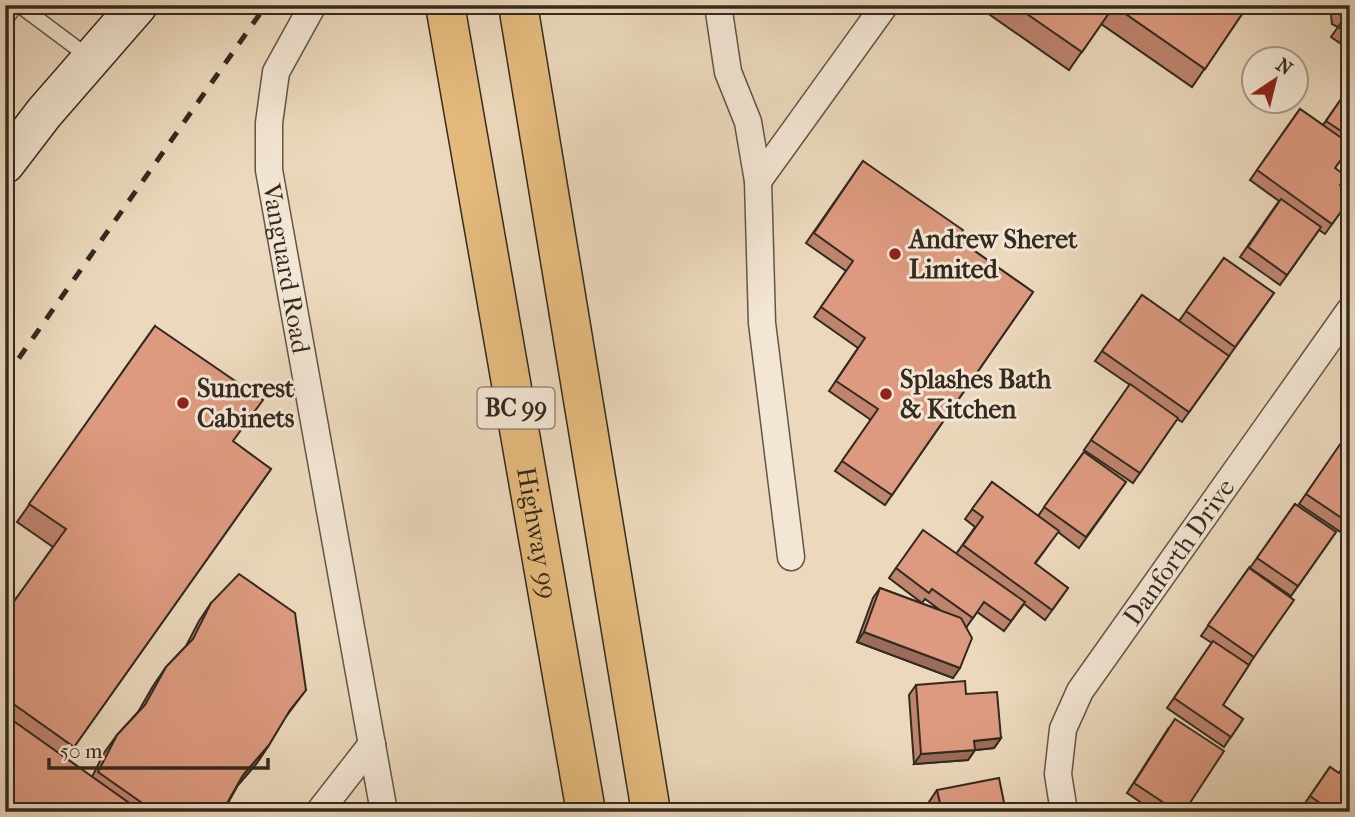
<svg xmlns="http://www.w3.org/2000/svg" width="1355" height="817" viewBox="0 0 1355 817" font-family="'IM FELL French Canon',serif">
<rect width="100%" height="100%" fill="#ecd9bd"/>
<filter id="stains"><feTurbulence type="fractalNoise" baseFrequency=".00286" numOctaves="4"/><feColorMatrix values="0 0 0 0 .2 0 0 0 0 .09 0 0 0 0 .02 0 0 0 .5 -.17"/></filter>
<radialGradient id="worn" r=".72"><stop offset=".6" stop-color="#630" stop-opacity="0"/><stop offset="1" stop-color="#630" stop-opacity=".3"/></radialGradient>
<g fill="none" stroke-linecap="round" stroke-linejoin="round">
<g stroke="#615647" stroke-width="17">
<g id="lane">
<polyline points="19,5 90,58"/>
<polyline points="5,20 16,5"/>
</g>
</g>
<g stroke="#615647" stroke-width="29">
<g id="street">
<path id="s1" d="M 313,5 L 276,72 L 269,123 L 269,170 L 384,812"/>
<polyline points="718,5 728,72 748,122 758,181 762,323 791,557"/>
<polyline points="758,181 885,5"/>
<polyline points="319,812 372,744"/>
<path id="s2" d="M 1064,812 L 1058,774 L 1063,729 L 1080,691 L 1350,310"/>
</g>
</g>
<g stroke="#332a20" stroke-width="41">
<polyline id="secondary" points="5,164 44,113 138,5"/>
</g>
<g stroke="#332a20" stroke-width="41">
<g id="highway">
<path id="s3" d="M 445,5 L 586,812"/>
<polyline points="518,5 651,812"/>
</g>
</g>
<use href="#lane" stroke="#f3e6d4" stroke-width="14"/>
<use href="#street" stroke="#f3e6d4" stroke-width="26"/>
<use href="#secondary" stroke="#f3e6d4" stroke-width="38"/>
<use href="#highway" stroke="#e6bc7e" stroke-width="38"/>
<polyline stroke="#332a20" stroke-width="5" stroke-dasharray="12 12" stroke-linecap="butt" points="5,378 266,5"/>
</g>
<g fill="#be846e" stroke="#332a20" stroke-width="2">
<polygon points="982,5 1230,5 1242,14 1192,87 1101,24 1069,70 980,8"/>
<polygon points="1338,5 1350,5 1350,50 1331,37 1338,27 1332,24 1331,15"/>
<polygon points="1346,92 1350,95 1350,152 1347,151 1335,168 1340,185 1350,199 1325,234 1319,230 1280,285 1240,257 1279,201 1250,180 1300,109 1323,125"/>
<polygon points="863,161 959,240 1033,292 885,505 835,471 871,420 829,391 858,348 814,317 846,271 806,243"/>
<polygon points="1224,258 1274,293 1182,422 1177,419 1133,483 1084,450 1130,385 1095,361 1142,295 1179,321"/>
<polygon points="155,326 233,442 271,469 66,758 92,777 104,753 117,735 138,712 153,686 166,667 186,646 199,621 211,603 306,690 285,718 269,745 257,763 238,785 223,812 5,812 5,614 53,547 17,522"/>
<polygon points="1350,431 1350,521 1342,533 1299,504"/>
<polygon points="1084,452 1126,482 1079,548 1058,532 1035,564 1068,588 1045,620 1024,604 1004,631 977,612 966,628 953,678 857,642 873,598 880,588 940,610 925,599 922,603 889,578 896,568 956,554 975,527 965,519 992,482 1038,516"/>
<polygon points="1295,504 1336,532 1291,596 1250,568"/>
<polygon points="1249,568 1254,657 1223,705 1243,719 1224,747 1167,708 1212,643 1201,636"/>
<polygon points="916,685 966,694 1001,738 994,748 975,750 968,760 914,764 909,695"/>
<polygon points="1350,697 1350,710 1344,706"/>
<polygon points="1168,729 1184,812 1155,812 1127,793"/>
<polygon points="1330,767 1338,773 1350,812 1311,812 1303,806"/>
<polygon points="937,790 1006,812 929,812 927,805"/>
</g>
<g fill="#9b6c5a" stroke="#332a20" stroke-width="2">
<polygon points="864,632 960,668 953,678 857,642"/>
<polygon points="1001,738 994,748 967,751 974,741"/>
<polygon points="269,745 257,763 230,794 243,775"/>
<polygon points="975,750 968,760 914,764 921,754"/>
</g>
<g fill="#dd9a80" stroke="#332a20" stroke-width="2">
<polygon points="1014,5 1230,5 1242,14 1205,69 1114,6 1082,52"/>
<polygon points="1338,5 1350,5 1350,35 1338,27 1345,17 1339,14"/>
<polygon points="1346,92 1350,95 1350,137 1326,121"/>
<polygon points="1300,109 1350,144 1350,147 1335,168 1346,176 1340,185 1350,192 1350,199 1332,224 1257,170"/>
<polygon points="863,161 963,230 959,240 1033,292 892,495 842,461 878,409 836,381 865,338 821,307 853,261 814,233"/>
<polygon points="1281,199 1321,227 1287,275 1248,247"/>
<polygon points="1224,258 1274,293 1235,347 1186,311"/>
<polygon points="1142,295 1229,356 1189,412 1102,351"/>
<polygon points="155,326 263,400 233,441 271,469 74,747 5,698 5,614 66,529 29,504"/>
<polygon points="1130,384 1178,418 1140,473 1091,440"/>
<polygon points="1343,440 1350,444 1350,521 1349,523 1306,494"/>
<polygon points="1084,452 1126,482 1086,537 1044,507"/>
<polygon points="992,482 1059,531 1035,563 1068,588 1052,610 963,545 983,517 972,509"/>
<polygon points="1295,504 1336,532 1298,586 1257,558"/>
<polygon points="923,530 1025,602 1011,621 984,602 973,618 932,589 929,593 896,568"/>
<polygon points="1249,568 1294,600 1254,657 1208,625"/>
<polygon points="239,574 295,613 306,690 290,710 269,745 243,775 222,812 155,812 98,772 117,735 145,705 166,667 193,639 211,603"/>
<polygon points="880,588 961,618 972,638 960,668 864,632"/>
<polygon points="1213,641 1249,665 1223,705 1243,719 1231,737 1174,698"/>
<polygon points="965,681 966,694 997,692 1001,738 974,741 975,750 921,754 916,685"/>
<polygon points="5,715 142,812 5,812"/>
<polygon points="1175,719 1224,751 1184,812 1178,812 1134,783"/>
<polygon points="1350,756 1350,812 1333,812 1310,796 1330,767 1339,773"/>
<polygon points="999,778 1006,812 942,812 937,790"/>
</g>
<g fill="#8f2418" stroke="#f3e6d4" stroke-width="2.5">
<circle cx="895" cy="254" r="7"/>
<circle cx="886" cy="394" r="7"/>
<circle cx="183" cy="403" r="7"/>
</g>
<g text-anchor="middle" stroke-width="6" stroke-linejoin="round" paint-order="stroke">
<rect fill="#f3e6d4" stroke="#6d6256" stroke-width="2" x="477.5" y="387.5" width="77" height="41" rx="5"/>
<g font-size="24" font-weight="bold" fill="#332a20">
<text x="516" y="416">BC 99</text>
</g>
<g font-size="26" font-weight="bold" fill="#332a20" stroke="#f3e6d4" text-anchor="start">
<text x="909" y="248">Andrew Sheret<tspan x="909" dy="30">Limited</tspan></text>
<text x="900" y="388">Splashes Bath<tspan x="900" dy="30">&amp; Kitchen</tspan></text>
<text x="197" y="397">Suncrest<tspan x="197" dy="30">Cabinets</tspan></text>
</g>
<g font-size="26" fill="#332a20" stroke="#f3e6d4">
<text dy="9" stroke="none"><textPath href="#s1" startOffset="275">Vanguard Road</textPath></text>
<text dy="9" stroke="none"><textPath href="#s3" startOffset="536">Highway 99</textPath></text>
<text dy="9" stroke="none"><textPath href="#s2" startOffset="296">Danforth Drive</textPath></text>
</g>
</g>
<rect width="1355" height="817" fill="none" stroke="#ecd9bd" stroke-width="28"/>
<rect x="7" y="7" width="1341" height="803" fill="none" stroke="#332a20" stroke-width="3.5"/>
<rect x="14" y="14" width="1327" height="789" fill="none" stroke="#332a20" stroke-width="2"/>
<g transform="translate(1275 80) rotate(35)"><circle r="33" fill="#f3e6d4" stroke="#a69b8c" stroke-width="2"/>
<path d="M0-5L12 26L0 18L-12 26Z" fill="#8f2418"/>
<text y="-10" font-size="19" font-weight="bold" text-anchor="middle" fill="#332a20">N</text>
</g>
<path d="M49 758v10h219v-10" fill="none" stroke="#332a20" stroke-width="3.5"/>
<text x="60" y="758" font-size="21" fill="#332a20" stroke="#f3e6d4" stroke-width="5" paint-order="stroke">50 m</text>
<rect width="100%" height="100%" filter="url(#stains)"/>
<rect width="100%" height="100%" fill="url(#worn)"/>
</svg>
